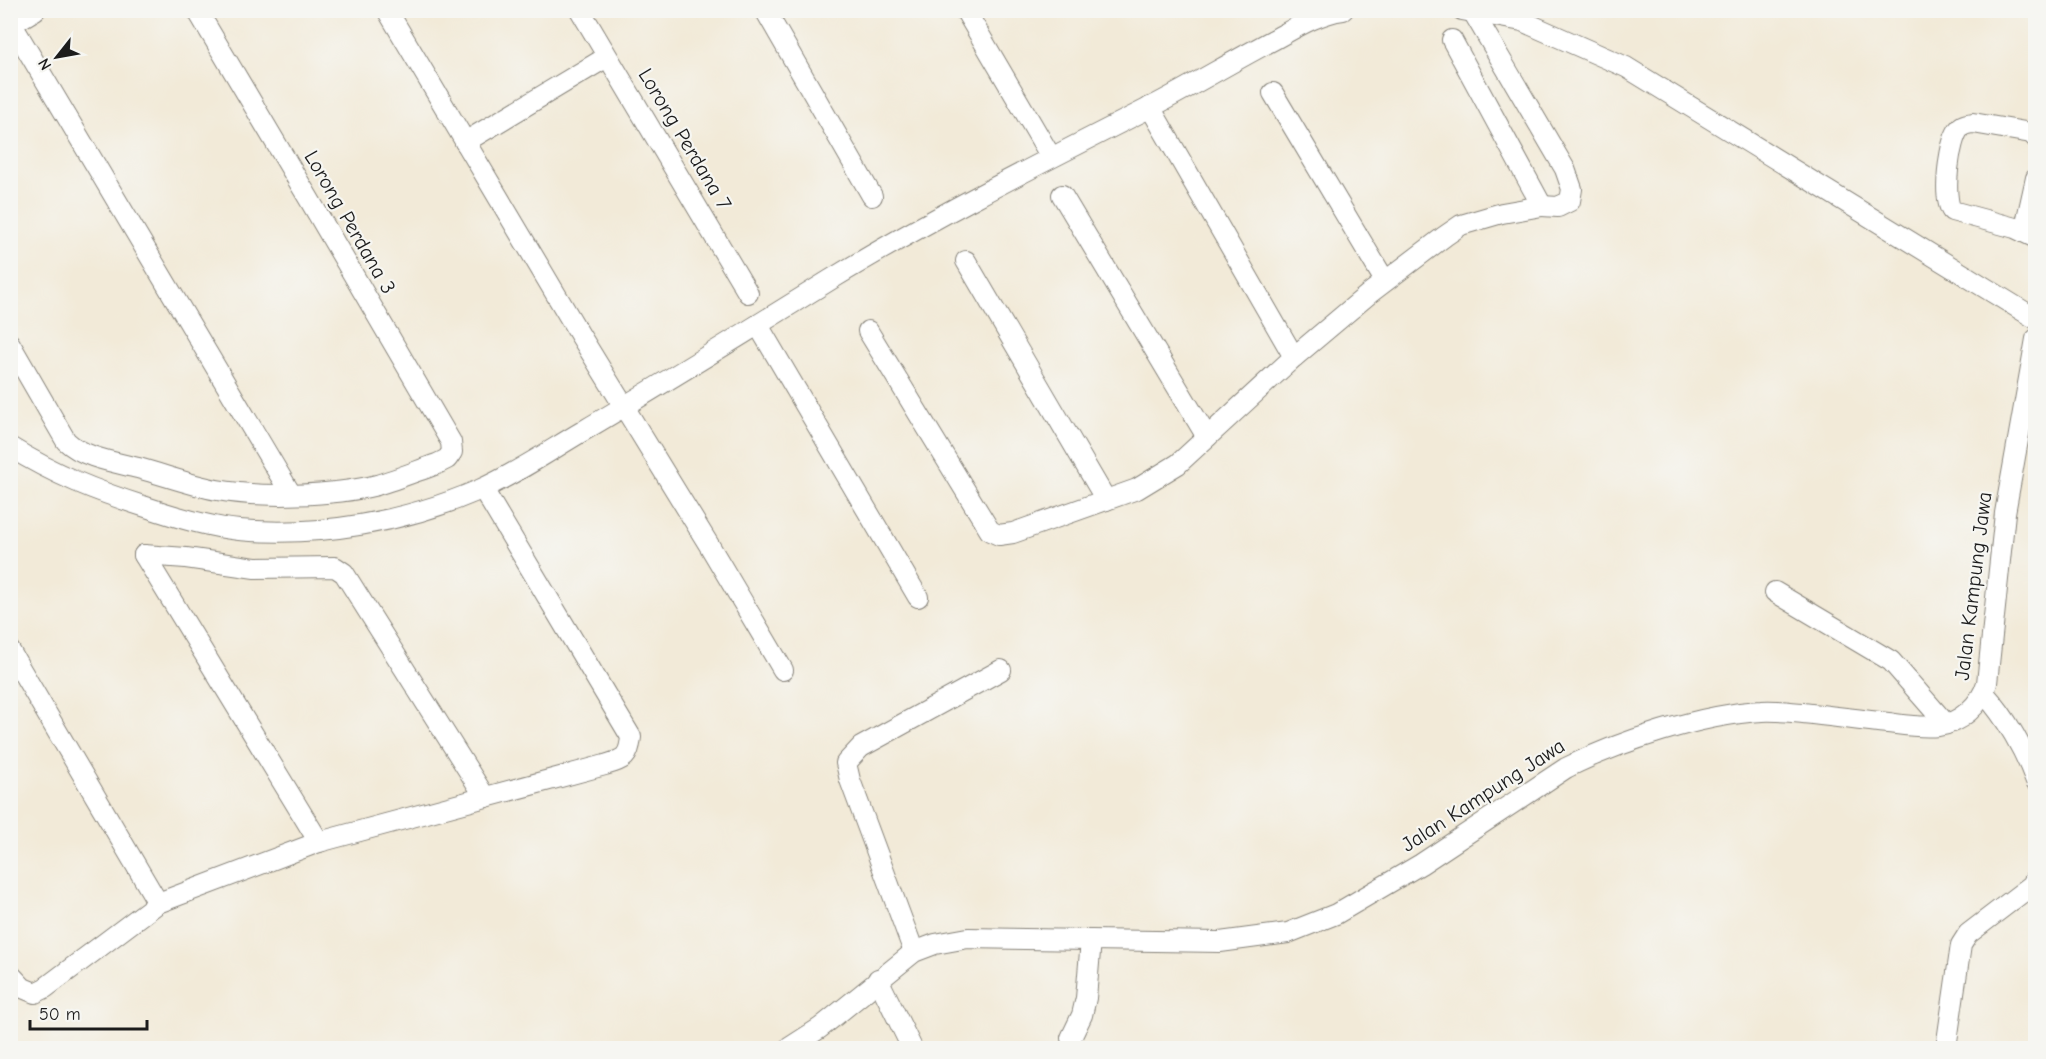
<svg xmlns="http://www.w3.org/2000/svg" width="2046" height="1059" viewBox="0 0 2046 1059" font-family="'Comic Neue',sans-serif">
<rect width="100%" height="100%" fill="#f6f6f2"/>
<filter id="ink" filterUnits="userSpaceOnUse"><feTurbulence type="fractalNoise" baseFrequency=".0167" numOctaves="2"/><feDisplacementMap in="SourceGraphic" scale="12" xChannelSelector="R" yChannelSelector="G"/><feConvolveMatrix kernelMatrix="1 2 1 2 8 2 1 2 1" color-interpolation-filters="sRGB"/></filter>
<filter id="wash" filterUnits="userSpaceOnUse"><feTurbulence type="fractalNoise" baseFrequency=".008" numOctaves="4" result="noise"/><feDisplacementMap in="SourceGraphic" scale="24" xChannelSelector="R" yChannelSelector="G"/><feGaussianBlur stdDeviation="1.35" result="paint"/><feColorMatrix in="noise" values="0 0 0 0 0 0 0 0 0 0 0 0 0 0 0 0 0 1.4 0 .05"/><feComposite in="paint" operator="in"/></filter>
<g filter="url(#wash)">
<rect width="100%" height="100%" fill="#f2ead8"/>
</g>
<g filter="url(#ink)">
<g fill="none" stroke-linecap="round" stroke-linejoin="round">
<g stroke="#87837a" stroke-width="22">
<g id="minor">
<polyline points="387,10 580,335 709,545 783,670"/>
<polyline points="580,10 748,293"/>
<polyline points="765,10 872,196"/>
<polyline points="965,10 1051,157"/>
<polyline points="1462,10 1522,21 1626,67 2036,319"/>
<polyline points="1473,12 1565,169 1572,189 1570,201 1558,207 1542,206"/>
<polyline points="10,21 291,494"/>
<polyline points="10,25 35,10"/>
<polyline points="1273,93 1385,281"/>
<path d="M 2036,138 L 2031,133 L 1973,123 C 1968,124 1963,124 1960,128 C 1949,139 1942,198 1952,211 L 2015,228 L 2036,238"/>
<polyline points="465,142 607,57"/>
<polyline points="1062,195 1207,437"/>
<polyline points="2024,232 2036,178"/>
<polyline points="966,261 1106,500"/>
<polyline points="758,325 918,597"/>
<polyline points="868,331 990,531 999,535 1013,533 1137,489 1178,464 1294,357 1150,107"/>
<path d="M 10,344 L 66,441 C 84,458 114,462 138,468 C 164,475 191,485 217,490 C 262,498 333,496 377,485 C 397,479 417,471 437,464 L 447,459 L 452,452 L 451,442 L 309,199 L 197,10"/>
<polyline points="1294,357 1370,293 1445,236 1461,225 1502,213 1542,206 1452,40"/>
<path d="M 10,447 C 55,475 96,491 146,507 C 176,517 208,527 239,530 C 320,537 405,522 479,490 C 514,475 549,451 583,431 C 666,382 748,331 830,280 C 936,215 1047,160 1157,104 C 1197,83 1235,60 1275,39 C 1295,28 1319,13 1343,10"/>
<polyline points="144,555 186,558 255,568 335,567 344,573 485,797"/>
<polyline points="144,555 319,842"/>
<polyline points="1775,592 1891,661 1946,724"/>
<polyline points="10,651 158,903"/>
<path d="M 1984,693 C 2006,717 2025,751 2036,781"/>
<polyline points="914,952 850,780 846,763 861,747 1001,670"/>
<path d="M 10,974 L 23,988 L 35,993 L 45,988 L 158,903 L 319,842 L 605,765 C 624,759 629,758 631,737 L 483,489"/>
<polyline points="878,979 912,1048"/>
<polyline points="1071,1038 1082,1015 1086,998 1091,940"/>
<path d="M 789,1048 L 820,1028 L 914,952 L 935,944 L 968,938 L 1220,942 L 1288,933 L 1336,914 L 1421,864 L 1566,768 C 1618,742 1703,714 1762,711 C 1775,710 1789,712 1803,713 C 1831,716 1860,720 1888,723 C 1904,725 1922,728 1938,726 C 1960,723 1981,705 1987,683 L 2005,513 L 2036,339"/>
<polyline points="1946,1048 1961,945 1968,934 2032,885 2036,877"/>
</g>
</g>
<use href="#minor" stroke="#fff" stroke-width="20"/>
</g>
</g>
<g text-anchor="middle" stroke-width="4.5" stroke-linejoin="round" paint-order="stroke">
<g font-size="21" fill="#1c1c1c" stroke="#f6f6f2">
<text transform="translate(685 139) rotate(59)" y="7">Lorong Perdana 7</text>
<text transform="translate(350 222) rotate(60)" y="7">Lorong Perdana 3</text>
<text transform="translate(1973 586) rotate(-83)" y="7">Jalan Kampung Jawa</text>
<text transform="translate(1483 795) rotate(-33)" y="7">Jalan Kampung Jawa</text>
</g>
</g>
<rect width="2046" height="1059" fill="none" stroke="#f6f6f2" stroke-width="36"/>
<g transform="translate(57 57) rotate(239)" stroke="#f6f6f2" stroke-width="4.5" paint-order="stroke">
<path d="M0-4.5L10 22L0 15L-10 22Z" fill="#1c1c1c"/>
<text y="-9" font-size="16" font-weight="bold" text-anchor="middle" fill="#1c1c1c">N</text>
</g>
<path d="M30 1020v9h117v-9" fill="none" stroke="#1c1c1c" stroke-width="3"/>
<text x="39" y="1020" font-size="18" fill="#1c1c1c" stroke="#f6f6f2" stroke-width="4.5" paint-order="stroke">50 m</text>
</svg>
